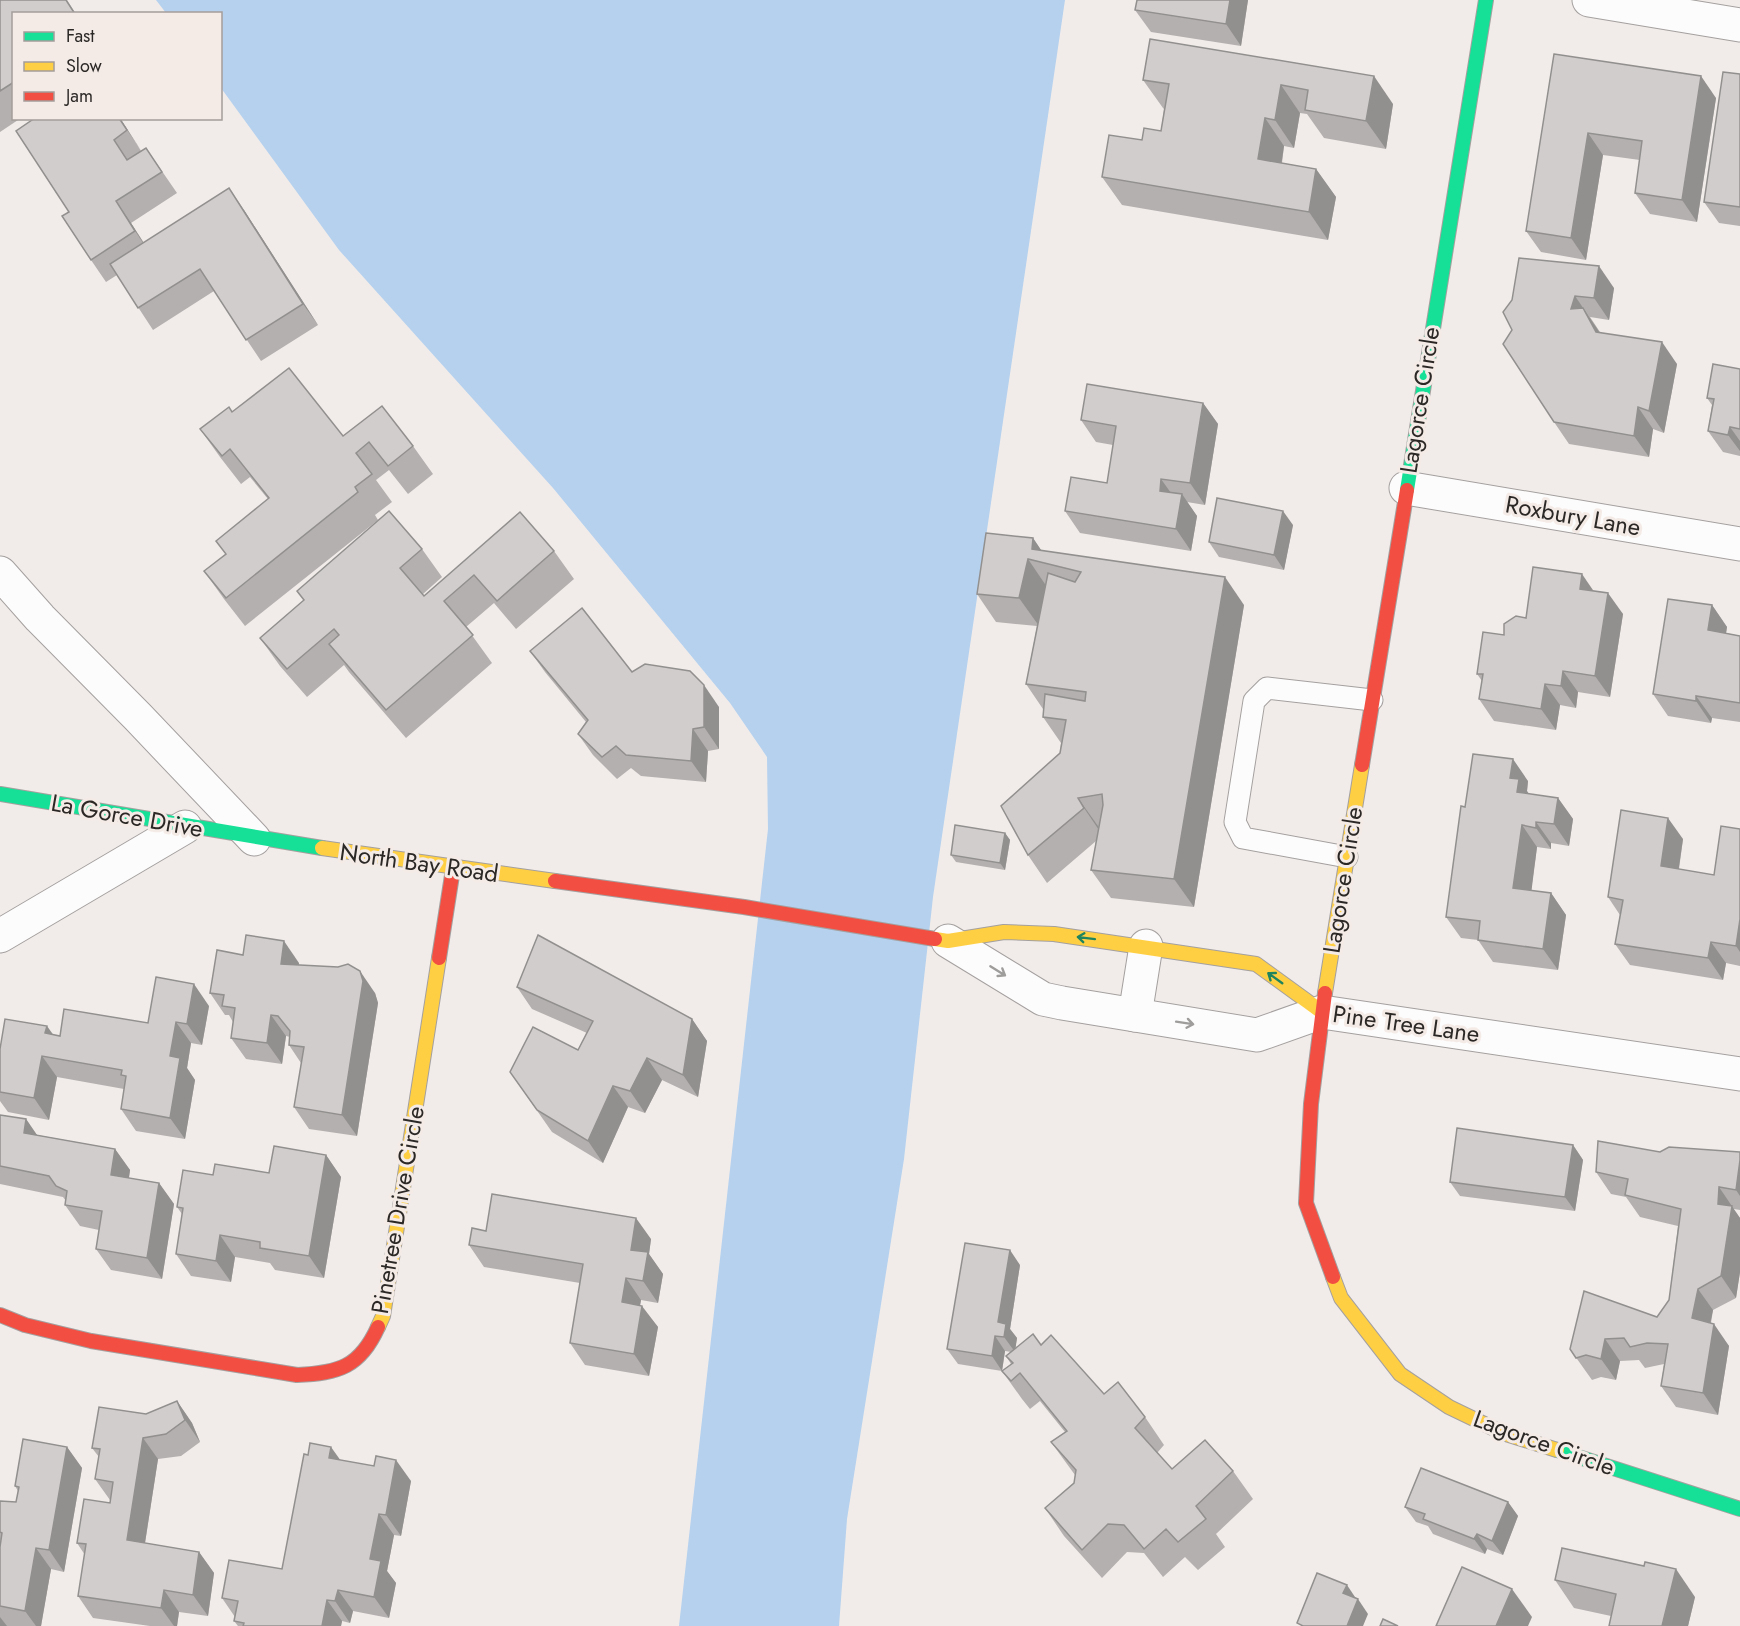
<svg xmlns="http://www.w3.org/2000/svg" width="1740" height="1626" viewBox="0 0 1740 1626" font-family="Jost,sans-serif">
<rect width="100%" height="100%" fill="#f1ecea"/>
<polygon fill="#b5d1ee" points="156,0 1065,0 933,897 904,1159 847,1519 839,1626 679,1626 768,829 767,757 730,703 553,488 339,250 221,88 220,14 166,13"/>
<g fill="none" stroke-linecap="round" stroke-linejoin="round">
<g stroke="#a4a09f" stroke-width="23">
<polyline id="lane" points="1347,857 1243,838 1235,822 1254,701 1267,688 1372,700"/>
</g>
<g stroke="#a4a09f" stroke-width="35">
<g id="street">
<polyline points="1589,0 1740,25"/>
<polyline points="1406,488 1740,544"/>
<polyline points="0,573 40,618 138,717 254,839"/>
<polyline points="0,936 185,827"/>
<polyline points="948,941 1043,999 1062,1003 1257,1035 1322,1012 1740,1074"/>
<polyline points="1135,1015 1146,946"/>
</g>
</g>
<g stroke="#a4a09f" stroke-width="16">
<g id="fast">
<polyline points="1407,490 1486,0"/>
<polyline points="0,794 322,848"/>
<polyline points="1557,1450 1740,1509"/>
</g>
</g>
<g stroke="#a4a09f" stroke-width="16">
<g id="slow">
<polyline points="322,848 555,881"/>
<polyline points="935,939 948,941 1004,932 1054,934 1256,964 1322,1012"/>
<polyline points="1325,993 1362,765"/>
<polyline points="1333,1277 1341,1298 1400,1374 1449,1407 1503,1433 1557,1450"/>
<polyline points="378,1327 383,1316 439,958"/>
</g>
</g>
<g stroke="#a4a09f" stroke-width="16">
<g id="jam">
<polyline points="1362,765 1407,490"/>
<polyline points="555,881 744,907 935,939"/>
<polyline points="439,958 453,869"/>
<polyline points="1325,993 1311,1104 1306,1203 1333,1277"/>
<path d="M 0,1315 L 25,1325 L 91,1341 L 297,1375 C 339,1373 360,1367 378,1327"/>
</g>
</g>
<use href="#lane" stroke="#fdfcfc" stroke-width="21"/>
<use href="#street" stroke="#fdfcfc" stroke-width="33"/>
<use href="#fast" stroke="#16e098" stroke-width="14"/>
<use href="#slow" stroke="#ffcf43" stroke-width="14"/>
<use href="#jam" stroke="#f24e42" stroke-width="14"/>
</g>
<g fill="#b4b0af" fill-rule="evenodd">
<polygon points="0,0 67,0 76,14 14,14 14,118 21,118 0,132"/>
<polygon points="1248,0 1241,46 1151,32 1135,10"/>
<polygon points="1150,39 1393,104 1386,149 1324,138 1307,114 1300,113 1294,148 1284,146 1282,163 1316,169 1336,197 1328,240 1122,205 1102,177 1161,131 1164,109 1163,108 1143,80"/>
<polygon points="1554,54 1716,98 1697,222 1650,214 1635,193 1640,160 1603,155 1586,260 1541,252 1526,231"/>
<polygon points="1740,74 1740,226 1719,223 1704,202"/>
<polygon points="35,118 120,118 141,151 146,148 177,193 131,223 144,243 244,210 318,325 261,361 214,291 153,330 117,275 106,282 91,260 69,212"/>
<polygon points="1614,288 1609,320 1590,317 1600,332 1677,364 1664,433 1653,429 1649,457 1569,444 1554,422 1512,300"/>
<polygon points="1740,369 1740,456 1723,452 1708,431 1712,405 1707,398"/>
<polygon points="1203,403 1218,424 1205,505 1187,502 1197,516 1191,551 1080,533 1065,511 1107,483 1113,445 1096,442 1081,420"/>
<polygon points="232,412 343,436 413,446 433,474 408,494 389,470 376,480 392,502 375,515 378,520 245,626 224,599 204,571 226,554 216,541 268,499 250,477 241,484 220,457 200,429"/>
<polygon points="520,512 554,551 574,579 516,629 494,603 466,627 492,663 406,738 349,672 344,665 307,697 280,666 260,638 304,600 297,591 422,549 442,577 423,594 424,596"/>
<polygon points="1293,525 1284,570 1219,557 1209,542"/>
<polygon points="1033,538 1041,550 1244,605 1194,907 1111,898 1091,870 1096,841 1047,883 1028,855 1060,753 1061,743 1043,717 1043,709 1026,684 1037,626 996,622 977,594"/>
<polygon points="1593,591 1623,614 1610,697 1578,692 1576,708 1560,705 1556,730 1494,721 1479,699 1482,681 1477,674 1504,635 1526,618"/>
<polygon points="1712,605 1727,627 1726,633 1740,636 1740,722 1712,718 1711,723 1668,716 1653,694"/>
<polygon points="530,651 632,672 719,707 719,749 708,751 706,782 641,776 631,768 617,779 593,755 578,734 586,722 545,672"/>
<polygon points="1528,781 1527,791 1528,794 1558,798 1573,819 1569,846 1551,843 1551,849 1537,847 1531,891 1551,893 1566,915 1558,970 1493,962 1478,940 1461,938 1446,917 1465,807"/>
<polygon points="1740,829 1740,966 1726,963 1723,980 1630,965 1615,944 1620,915 1608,897 1683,839 1679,869 1714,875"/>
<polygon points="1005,833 1010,840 1005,870 956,862 951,855"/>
<polygon points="299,963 299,965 375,993 378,1003 357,1136 309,1129 294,1107 301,1063 289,1045 290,1037 286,1036 282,1064 246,1059 231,1038 233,1022 229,1015 225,1015 210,993"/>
<polygon points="517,987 692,1019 707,1041 698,1097 662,1080 645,1113 628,1107 603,1163 552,1132 510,1072 578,1050 587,1033 532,1009"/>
<polygon points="209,1006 202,1045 191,1043 187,1068 195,1080 185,1139 136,1131 121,1109 124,1089 57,1077 49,1120 8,1112 0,1101 0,1049 53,1035 60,1036 148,1023"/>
<polygon points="0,1115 26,1119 37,1135 115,1149 130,1170 129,1178 159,1183 174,1204 162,1279 111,1270 96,1249 99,1230 80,1226 65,1205 66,1201 63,1197 0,1184"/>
<polygon points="1573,1145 1583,1160 1575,1211 1460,1196 1450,1182"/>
<polygon points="1660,1152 1740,1160 1740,1210 1734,1209 1734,1210 1740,1218 1740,1272 1736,1298 1713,1310 1711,1323 1729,1346 1718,1415 1676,1407 1661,1386 1664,1364 1645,1368 1639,1360 1620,1361 1616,1380 1601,1377 1592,1380 1570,1349 1657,1317 1669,1300 1678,1226 1640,1217 1626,1197 1611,1194 1596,1172"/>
<polygon points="326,1155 341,1177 324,1278 275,1270 270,1263 235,1257 231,1282 191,1276 176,1254 182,1214 177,1207 213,1175 269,1173"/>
<polygon points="486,1231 651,1239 649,1254 663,1274 658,1303 641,1300 640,1305 658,1327 649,1376 585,1365 570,1343 580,1283 484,1267 469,1245"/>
<path d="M 1020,1265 L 1010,1329 L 1017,1338 L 1015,1349 L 1041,1345 L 1104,1394 L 1145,1417 L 1164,1445 L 1157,1453 L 1172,1469 L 1233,1471 L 1253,1499 L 1216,1534 L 1225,1547 L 1198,1570 L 1185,1557 L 1163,1577 L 1144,1553 L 1127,1552 L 1102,1578 L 1064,1536 L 1045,1508 L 1074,1483 L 1075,1475 L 1051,1442 L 1065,1432 L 1040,1401 L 1030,1409 L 1022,1399 L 1002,1371 L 958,1364 L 947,1349 ZM 1005,1351 L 1011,1352 L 1006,1356 L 1011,1364 L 1002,1371 Z"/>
<polygon points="177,1401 192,1423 200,1442 181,1456 158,1459 145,1543 199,1552 214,1573 208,1616 179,1612 177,1626 150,1626 93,1618 78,1596 85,1555 77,1543 110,1503 110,1500 95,1479 99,1457 92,1448 146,1414"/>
<polygon points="67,1447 82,1468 64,1572 51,1569 41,1626 0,1626 0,1501 16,1502 18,1491 15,1486"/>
<polygon points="411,1481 401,1536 394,1535 387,1571 396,1583 389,1618 353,1611 350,1623 342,1621 341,1626 238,1626 234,1621 235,1617 222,1598 282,1569"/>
<polygon points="1508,1502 1518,1516 1503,1555 1487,1549 1485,1554 1433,1534 1428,1526 1416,1522 1405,1507"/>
<polygon points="1555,1580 1695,1597 1688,1626 1609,1626 1611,1616 1574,1608"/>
</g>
<g fill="#92908f">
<polygon points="1230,0 1248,0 1241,46 1226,24"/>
<polygon points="1374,76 1393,104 1386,149 1366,121"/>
<polygon points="1701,76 1716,98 1697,222 1682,200"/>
<polygon points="1281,85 1300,113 1294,148 1275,120"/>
<polygon points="119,118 120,118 142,152"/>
<polygon points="1265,118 1284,146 1278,187 1258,159"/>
<polygon points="1588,133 1603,155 1586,260 1571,238"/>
<polygon points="1316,169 1336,197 1328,240 1309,212"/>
<polygon points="229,188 244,210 318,325 303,304"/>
<polygon points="116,201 131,223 150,253 135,231"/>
<polygon points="1599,266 1614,288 1609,320 1594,298"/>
<polygon points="1575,296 1598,330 1611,353 1571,309"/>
<polygon points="1662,342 1677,364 1664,433 1649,411"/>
<polygon points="1203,403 1218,424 1205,505 1190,483"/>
<polygon points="1638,407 1653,429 1649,457 1634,436"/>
<polygon points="1730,427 1740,441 1740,451 1728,435"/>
<polygon points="1161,479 1176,500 1160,491"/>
<polygon points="1182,494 1197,516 1191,551 1176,529"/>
<polygon points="1283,511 1293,525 1284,570 1274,555"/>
<polygon points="1033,538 1051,565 1032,549"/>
<polygon points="1028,559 1047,587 1039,626 1019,598"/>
<polygon points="1582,574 1597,596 1580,589"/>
<polygon points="1225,577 1244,605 1194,907 1174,879"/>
<polygon points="1608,593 1623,614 1610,697 1595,676"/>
<polygon points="1712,605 1727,627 1723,652 1708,630"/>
<polygon points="1563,671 1578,692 1576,708 1561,686"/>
<polygon points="1545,684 1560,705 1556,730 1541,709"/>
<polygon points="704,685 719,707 719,749 704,727"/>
<polygon points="1696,696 1712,718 1711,723 1696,701"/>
<polygon points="693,729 708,751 706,782 691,761"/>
<polygon points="1513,759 1528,781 1527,791 1534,801 1517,792 1510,778"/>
<polygon points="1078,798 1098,826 1103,836 1084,808"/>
<polygon points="1558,798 1573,819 1569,846 1554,824"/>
<polygon points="1668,818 1683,839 1676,887 1661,866"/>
<polygon points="1536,822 1551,843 1551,849 1536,828"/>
<polygon points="1522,825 1537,847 1529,910 1513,888"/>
<polygon points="1005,833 1010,840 1005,870 1000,863"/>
<polygon points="1551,893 1566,915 1558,970 1543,949"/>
<polygon points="1740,919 1740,952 1736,946"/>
<polygon points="284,941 299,963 296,986 281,964"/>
<polygon points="1711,942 1726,963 1723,980 1708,958"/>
<polygon points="360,971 375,993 378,1003 357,1136 342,1115"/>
<polygon points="194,984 209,1006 202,1045 187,1024"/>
<polygon points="271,1015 286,1036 282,1064 267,1043"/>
<polygon points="692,1019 707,1041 698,1097 683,1075"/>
<polygon points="176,1022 191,1043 187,1068 195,1080 185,1139 170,1118 170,1056"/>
<polygon points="47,1026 62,1047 45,1033"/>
<polygon points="42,1056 57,1077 49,1120 34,1098"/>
<polygon points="647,1058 662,1080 645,1113 630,1091"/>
<polygon points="613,1086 628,1107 603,1163 588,1141"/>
<polygon points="26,1119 41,1141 24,1133"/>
<polygon points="1573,1145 1583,1160 1575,1211 1565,1197"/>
<polygon points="115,1149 130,1170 126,1196 111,1175"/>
<polygon points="326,1155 341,1177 324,1278 309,1256"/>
<polygon points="1740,1160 1740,1196 1736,1190"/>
<polygon points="159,1183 174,1204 162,1279 147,1258"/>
<polygon points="1719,1187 1740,1218 1740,1272 1736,1298 1721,1276 1718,1204"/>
<polygon points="636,1218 651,1239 649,1254 663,1274 658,1303 643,1281 631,1250"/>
<polygon points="220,1235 235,1257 231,1282 216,1261"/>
<polygon points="1010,1250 1020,1265 1010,1329 1017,1338 1015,1352 1004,1337 998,1322"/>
<polygon points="626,1278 641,1300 637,1324 622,1302"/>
<polygon points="1698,1289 1713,1310 1707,1340 1692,1318"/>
<polygon points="642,1306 658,1327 649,1376 634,1354"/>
<polygon points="1714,1324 1729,1346 1718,1415 1703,1393"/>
<polygon points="995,1336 1005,1351 1002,1371 992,1356"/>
<polygon points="1605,1339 1620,1361 1616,1380 1601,1359"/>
<polygon points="177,1401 192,1423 200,1442 185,1420"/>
<polygon points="143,1438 158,1459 142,1562 127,1540"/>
<polygon points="67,1447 82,1468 64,1572 49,1550"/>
<polygon points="331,1447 346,1468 329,1458"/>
<polygon points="396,1460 411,1481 401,1536 386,1515"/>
<polygon points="1508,1502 1518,1516 1503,1555 1492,1541"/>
<polygon points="379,1514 394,1535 387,1571 396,1583 389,1618 374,1597 370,1559"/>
<polygon points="1477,1534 1487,1549 1485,1554 1474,1539"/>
<polygon points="36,1548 51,1569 41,1626 36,1626 25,1611"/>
<polygon points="199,1552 214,1573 208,1616 193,1595"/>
<polygon points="1676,1569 1695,1597 1688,1626 1662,1626"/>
<polygon points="1347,1585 1357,1600 1343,1593"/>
<polygon points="1512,1589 1532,1617 1528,1626 1496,1626"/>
<polygon points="164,1590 179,1612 177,1626 174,1626 161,1608"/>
<polygon points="338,1590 353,1611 350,1623 335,1601"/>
<polygon points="1358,1599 1368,1614 1363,1626 1347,1626"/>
<polygon points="327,1600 342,1621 341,1626 322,1626"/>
<polygon points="0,1617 7,1626 0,1626"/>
</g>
<g fill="#d1cdcc" stroke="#92908f" stroke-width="1.5">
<polygon points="0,0 66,0 75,14 14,14 14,82 0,91"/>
<polygon points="1137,0 1230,0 1226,24 1135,10"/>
<polygon points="1150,39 1374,76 1366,121 1305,110 1308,90 1281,85 1275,120 1265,118 1258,159 1316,169 1309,212 1102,177 1109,135 1142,140 1144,128 1161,131 1169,84 1143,80"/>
<polygon points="1554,54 1701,76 1682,200 1635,193 1642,141 1588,133 1571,238 1526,231"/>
<polygon points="1723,72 1740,74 1740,207 1704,202"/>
<polygon points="35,118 119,118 127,130 114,140 127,160 146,148 162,172 116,201 135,231 91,260 62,216 69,212 16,131"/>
<polygon points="229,188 303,304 246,340 200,269 138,308 110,264"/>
<polygon points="1519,258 1599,266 1594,298 1575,296 1571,309 1583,308 1596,332 1662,342 1649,411 1638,407 1634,436 1554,422 1503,344 1512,330 1503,312 1512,300"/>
<polygon points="1713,364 1740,369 1740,429 1730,427 1728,435 1708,431 1714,399 1707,398"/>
<polygon points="289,368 343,436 382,406 413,446 388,466 369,442 356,453 372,474 355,487 358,492 226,598 204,571 226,554 216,541 269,498 230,449 222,456 200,429 229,407 232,412"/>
<polygon points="1087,384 1203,403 1190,483 1161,479 1160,491 1182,494 1176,529 1065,511 1071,477 1107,483 1116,426 1081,420"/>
<polygon points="1217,498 1283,511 1274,555 1209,542"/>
<polygon points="389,511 422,549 400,568 424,596 520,512 554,551 497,601 474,575 444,601 473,635 386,710 329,644 339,635 334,629 287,669 260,638 304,600 297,591"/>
<polygon points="986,533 1033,538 1032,549 1225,577 1174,879 1091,870 1103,805 1102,794 1078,798 1084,808 1028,855 1001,806 1060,753 1066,720 1043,717 1045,694 1085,701 1086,692 1026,684 1048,573 1075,582 1081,572 1028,559 1019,598 977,594"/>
<polygon points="1533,567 1582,574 1580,589 1608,593 1595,676 1563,671 1561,686 1545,684 1541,709 1479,699 1483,674 1477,674 1483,632 1504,635 1504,624 1516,616 1526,618"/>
<polygon points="1668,599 1712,605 1708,630 1740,636 1740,703 1696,696 1696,701 1653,694"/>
<polygon points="582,608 632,672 645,664 690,671 704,685 704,727 693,729 691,761 626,755 616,746 602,757 578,734 588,720 530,651"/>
<polygon points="1473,754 1513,759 1510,778 1519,779 1517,792 1558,798 1554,824 1536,822 1536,828 1522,825 1513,888 1551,893 1543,949 1478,940 1480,921 1446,917 1461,806 1465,807"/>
<polygon points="1621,810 1668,818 1661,866 1714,875 1721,826 1740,829 1740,919 1736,946 1711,942 1708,958 1615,944 1623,900 1608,897"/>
<polygon points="955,825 1005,833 1000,863 951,855"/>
<polygon points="246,935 284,941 281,964 338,967 348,964 360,971 363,981 342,1115 294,1107 304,1047 289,1045 290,1031 278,1016 271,1015 267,1043 231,1038 235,1008 222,1006 224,995 210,993 217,950 243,955"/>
<polygon points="538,935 692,1019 683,1075 647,1058 630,1091 613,1086 588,1141 537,1110 510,1072 533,1027 578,1050 593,1021 517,987"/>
<polygon points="156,977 194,984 187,1024 176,1022 170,1056 180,1058 170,1118 121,1109 126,1076 121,1075 122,1070 42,1056 34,1098 0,1092 0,1049 5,1019 47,1026 45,1033 60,1036 64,1009 148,1023"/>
<polygon points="0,1115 26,1119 24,1133 115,1149 111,1175 159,1183 147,1258 96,1249 102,1211 65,1205 67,1191 56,1186 49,1176 0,1166"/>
<polygon points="1457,1128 1573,1145 1565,1197 1450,1182"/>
<polygon points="1598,1141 1660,1152 1669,1147 1740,1152 1740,1160 1736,1190 1719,1187 1718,1204 1732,1206 1721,1276 1698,1289 1692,1318 1714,1324 1703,1393 1661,1386 1668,1344 1647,1343 1630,1347 1624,1338 1605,1339 1601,1359 1586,1355 1576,1358 1570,1349 1584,1291 1657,1317 1669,1300 1681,1209 1625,1195 1628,1179 1596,1172"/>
<polygon points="274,1146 326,1155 309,1256 260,1248 260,1242 220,1235 216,1261 176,1254 183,1208 177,1207 183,1170 213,1175 215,1164 269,1173"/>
<polygon points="492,1194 636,1218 631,1250 648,1252 643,1281 626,1278 622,1302 642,1306 634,1354 570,1343 583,1264 469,1245 472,1228 486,1231"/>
<polygon points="965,1243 1010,1250 998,1322 1006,1324 1004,1337 995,1336 992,1356 947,1349"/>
<polygon points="1033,1334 1041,1345 1051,1335 1104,1394 1118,1382 1145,1417 1135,1428 1172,1469 1205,1440 1233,1471 1196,1506 1206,1519 1178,1542 1166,1529 1144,1549 1124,1525 1108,1524 1082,1550 1045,1508 1074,1483 1076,1470 1051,1442 1067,1431 1020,1373 1011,1381 1002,1371 1013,1363 1006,1356"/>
<polygon points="177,1401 185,1420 166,1434 143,1438 127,1540 199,1552 193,1595 164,1590 161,1608 78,1596 86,1544 77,1543 84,1499 110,1503 113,1482 95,1479 100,1449 92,1448 99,1407 146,1414"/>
<polygon points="23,1439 67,1447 49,1550 36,1548 25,1611 0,1606 0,1547 2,1533 0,1532 0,1501 16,1502 19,1487 15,1486"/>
<polygon points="310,1443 331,1447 329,1458 374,1466 376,1456 396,1460 386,1515 379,1514 370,1559 381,1561 374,1597 338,1590 335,1601 327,1600 322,1626 243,1626 244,1623 234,1621 238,1601 222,1598 229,1560 282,1569 304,1454 308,1455"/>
<polygon points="1421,1468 1508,1502 1492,1541 1477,1534 1474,1539 1423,1519 1425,1514 1405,1507"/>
<polygon points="1562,1548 1644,1566 1645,1562 1676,1569 1662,1626 1609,1626 1616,1594 1555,1580"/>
<polygon points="1462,1567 1512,1589 1496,1626 1436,1626"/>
<polygon points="1317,1573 1347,1585 1343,1593 1358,1599 1347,1626 1303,1626 1297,1623"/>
<polygon points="1383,1619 1398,1626 1380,1626"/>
</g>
<defs><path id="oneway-shaft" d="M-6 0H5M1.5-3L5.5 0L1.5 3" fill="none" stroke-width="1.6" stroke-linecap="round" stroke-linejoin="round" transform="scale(1.5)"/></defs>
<g stroke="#20845f">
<use href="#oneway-shaft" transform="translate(1086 938) rotate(-173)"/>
<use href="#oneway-shaft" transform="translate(1275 978) rotate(-144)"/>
</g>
<g stroke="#9e9d9c">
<use href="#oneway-shaft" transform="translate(998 971) rotate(32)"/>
<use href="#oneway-shaft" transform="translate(1185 1023) rotate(9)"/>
</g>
<g text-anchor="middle" stroke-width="6" stroke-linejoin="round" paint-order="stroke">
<g font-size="24" fill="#2b2826" stroke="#f4ebe7">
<text transform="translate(1420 400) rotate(-81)" y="8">Lagorce Circle</text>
<text transform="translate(1573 516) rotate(10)" y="8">Roxbury Lane</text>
<text transform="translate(127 816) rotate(10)" y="8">La Gorce Drive</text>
<text transform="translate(419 863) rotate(8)" y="8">North Bay Road</text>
<text transform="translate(1343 880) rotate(-81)" y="8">Lagorce Circle</text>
<text transform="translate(1406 1024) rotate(8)" y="8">Pine Tree Lane</text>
<text transform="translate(398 1210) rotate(-80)" y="8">Pinetree Drive Circle</text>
<text transform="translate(1544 1443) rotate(20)" y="8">Lagorce Circle</text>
</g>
</g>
<rect x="12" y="12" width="210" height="108" fill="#f4ebe7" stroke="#a49d9a" stroke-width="1.5"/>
<rect x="24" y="32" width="30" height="9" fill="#16e098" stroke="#a49d9a" stroke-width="1.5"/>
<text x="66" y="42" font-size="18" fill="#2b2826">Fast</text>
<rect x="24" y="62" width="30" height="9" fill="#ffcf43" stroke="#a49d9a" stroke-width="1.5"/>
<text x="66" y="72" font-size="18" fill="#2b2826">Slow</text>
<rect x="24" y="92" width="30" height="9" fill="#f24e42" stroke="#a49d9a" stroke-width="1.5"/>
<text x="66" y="102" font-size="18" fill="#2b2826">Jam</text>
</svg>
